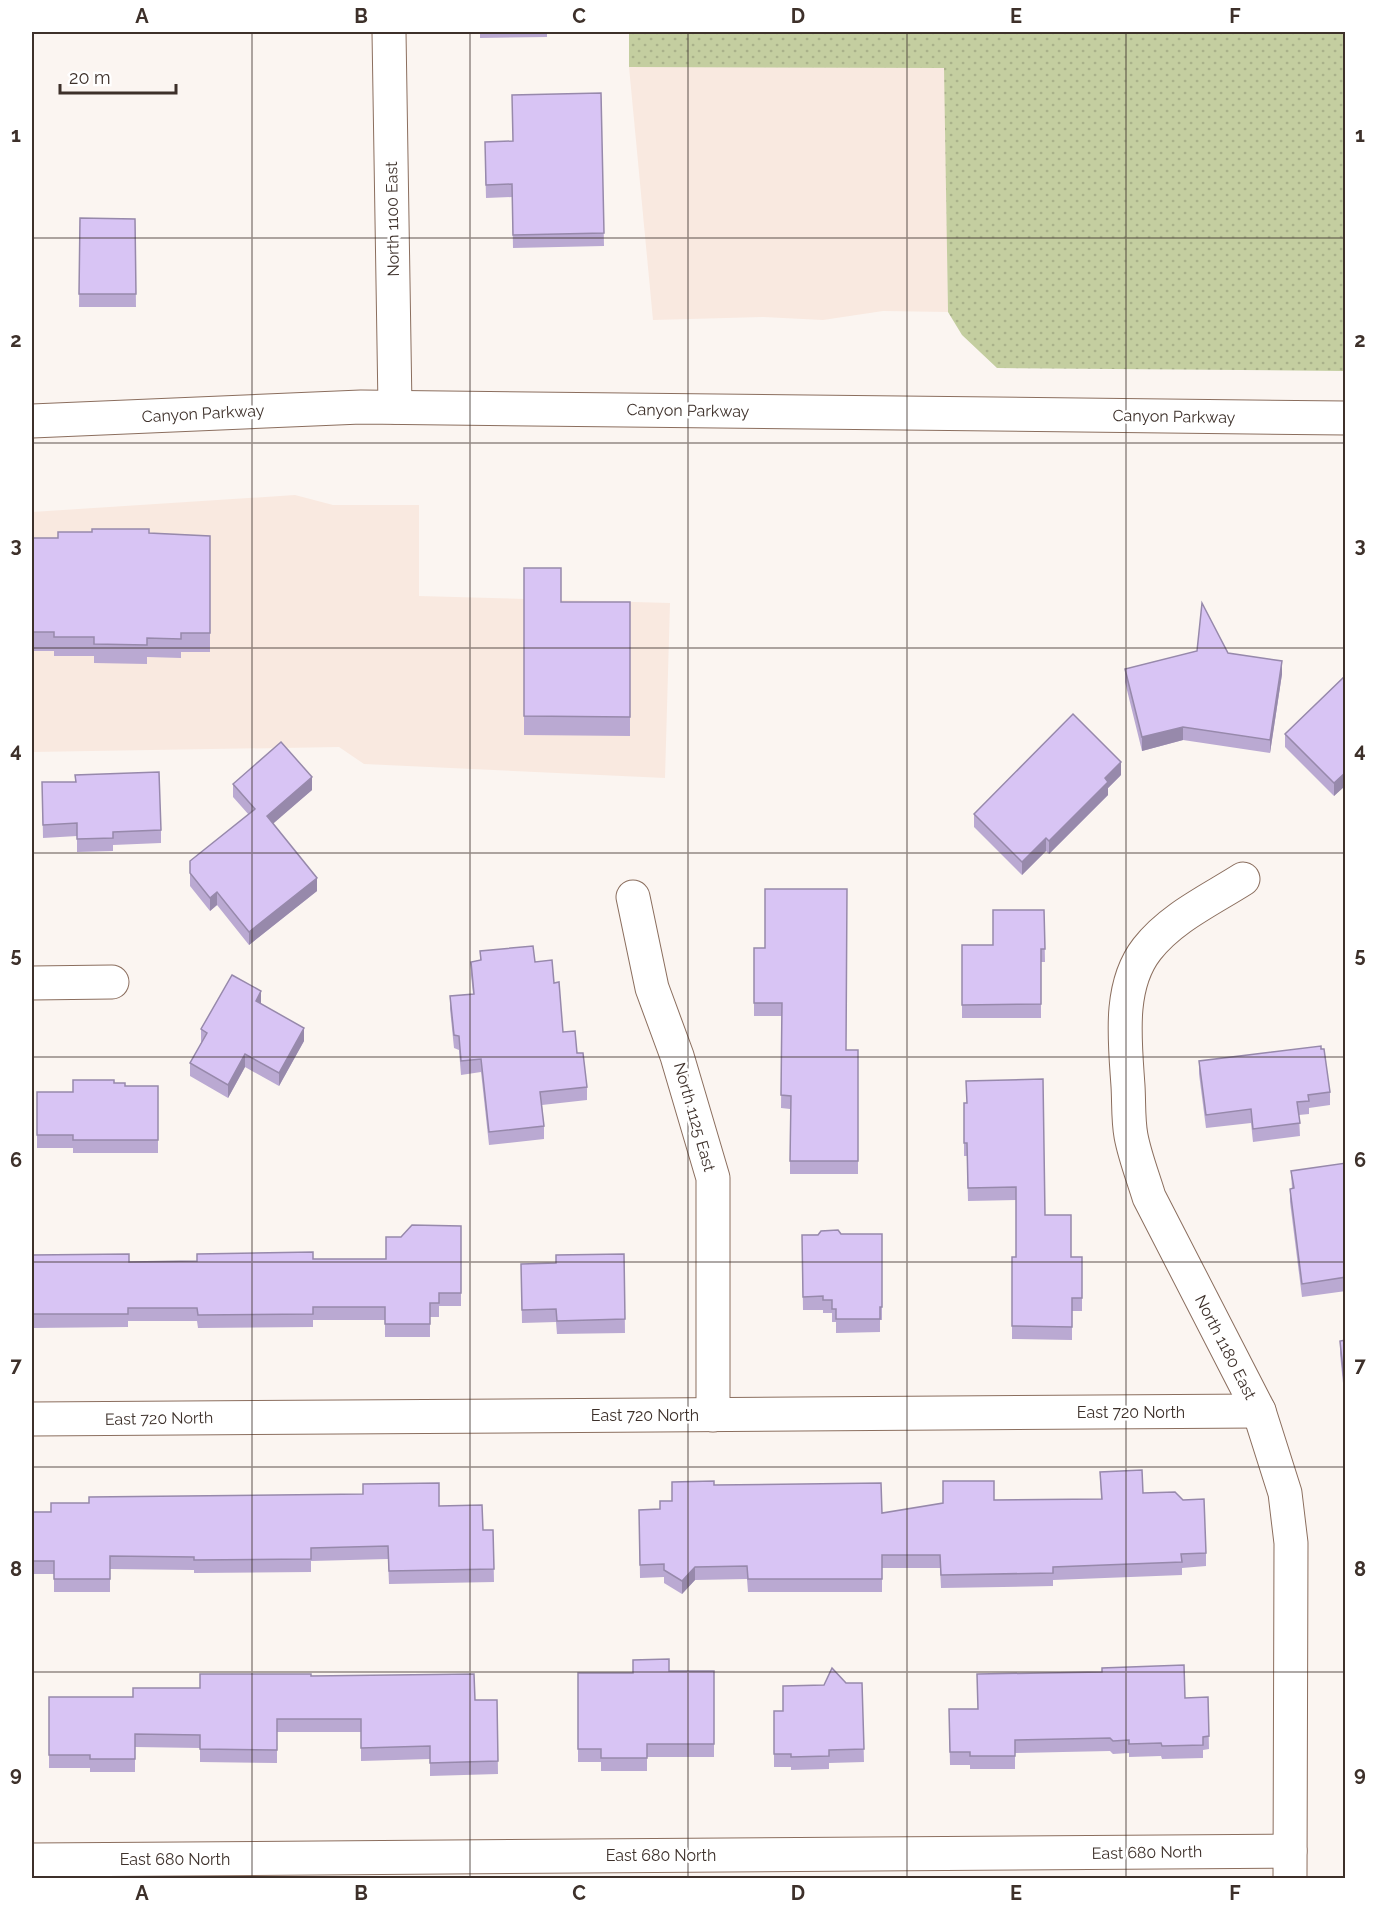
<svg xmlns="http://www.w3.org/2000/svg" width="1377" height="1910" viewBox="0 0 1377 1910" font-family="Raleway,sans-serif">
<defs>
<pattern id="green-dots" width="8" height="8" patternUnits="userSpaceOnUse" patternTransform="scale(1.5)"><rect width="8" height="8" fill="#c4cea0"/><path d="M2 2h.1M6 6h.1" fill="none" stroke="#a9b18a" stroke-width="1.8" stroke-linecap="round"/></pattern>
</defs>
<rect width="100%" height="100%" fill="#fbf5f1"/>
<g fill="#f9e9e0">
<polygon points="629,67 945,67 948,312 883,311 823,320 763,317 653,320"/>
<polygon points="295,495 333,505 419,505 419,596 670,603 665,778 364,764 339,747 32,752 32,512"/>
</g>
<polygon fill="url(#green-dots)" points="629,32 1345,32 1345,371 997,368 962,335 948,312 944,68 629,67"/>
<g fill="none" stroke-linecap="round" stroke-linejoin="round">
<g stroke="#8b6e5e" stroke-width="35">
<g id="minor">
<path d="M 1243,879 C 1210,900 1171,918 1147,949 C 1118,986 1125,1041 1128,1086 C 1129,1102 1128,1120 1131,1136 C 1135,1157 1143,1177 1149,1197 L 1259,1411 L 1285,1493 L 1291,1543 L 1290,1878"/>
<polyline points="633,897 652,988 677,1056 713,1178 713,1415"/>
<polyline points="32,983 112,982"/>
<polyline points="32,1419 1259,1411"/>
<polyline points="32,1860 1290,1851"/>
</g>
</g>
<g stroke="#8b6e5e" stroke-width="35">
<polyline id="tertiary" points="389,32 395,407"/>
</g>
<g stroke="#8b6e5e" stroke-width="35">
<polyline id="trunk" points="32,421 361,407 1346,418"/>
</g>
<use href="#minor" stroke="#fff" stroke-width="33"/>
<use href="#tertiary" stroke="#fff" stroke-width="33"/>
<use href="#trunk" stroke="#fff" stroke-width="33"/>
</g>
<g fill="#baa9d2">
<polygon points="480,32 547,32 547,37 480,38"/>
<polygon points="601,93 604,246 513,248 512,197 486,198 485,155 512,141"/>
<polygon points="80,218 135,219 136,307 79,307"/>
<polygon points="149,533 210,536 210,652 181,652 181,658 147,657 147,664 94,663 94,656 54,656 54,651 32,651 32,538 58,538"/>
<polygon points="524,568 561,602 630,602 630,736 524,735"/>
<polygon points="1197,651 1228,653 1282,674 1270,753 1183,740 1142,751 1125,682 1125,669"/>
<polygon points="1346,675 1346,785 1334,796 1285,747 1285,734"/>
<polygon points="75,775 161,830 161,843 113,845 113,851 77,852 77,836 43,838 42,782 75,782"/>
<polygon points="1121,775 1108,788 1108,795 1049,854 1046,851 1022,875 974,827 974,814"/>
<polygon points="233,784 312,790 273,823 317,891 249,945 217,905 210,911 190,886 190,861 249,815 233,797"/>
<polygon points="1044,910 1045,962 1041,962 1041,1018 962,1018 962,945 993,945"/>
<polygon points="754,948 846,1050 858,1050 858,1174 790,1174 790,1109 781,1108 782,1016 754,1016"/>
<polygon points="480,951 535,962 554,983 563,1032 577,1053 587,1087 587,1100 542,1105 544,1126 544,1139 489,1145 481,1072 461,1075 459,1050 454,1048 450,1009 450,996 473,994 471,975 471,962 480,960"/>
<polygon points="261,1004 304,1041 279,1086 245,1067 228,1098 190,1076 190,1063 201,1043 201,1029"/>
<polygon points="1199,1061 1330,1092 1330,1105 1309,1108 1309,1114 1299,1115 1300,1136 1253,1142 1251,1123 1206,1128 1199,1074"/>
<polygon points="114,1083 125,1086 158,1086 158,1153 73,1153 73,1148 37,1148 37,1092 73,1092"/>
<polygon points="964,1116 1045,1215 1071,1257 1082,1257 1082,1311 1072,1311 1072,1340 1012,1339 1012,1257 1016,1257 1016,1200 968,1201 967,1156 964,1156"/>
<polygon points="1346,1163 1346,1291 1302,1297 1290,1202 1290,1189 1292,1189 1291,1171"/>
<polygon points="461,1226 461,1306 439,1306 439,1317 430,1317 430,1337 385,1337 385,1320 313,1320 313,1327 198,1328 197,1321 128,1321 128,1327 32,1328 32,1255 129,1262 386,1259 401,1237"/>
<polygon points="841,1234 882,1234 882,1320 880,1320 880,1332 836,1333 836,1322 832,1322 832,1313 823,1313 823,1310 803,1310 802,1235"/>
<polygon points="624,1254 625,1333 557,1334 556,1322 522,1323 521,1264 556,1263"/>
<polygon points="1346,1340 1346,1393 1344,1393 1340,1354 1340,1341"/>
<polygon points="1100,1472 1143,1493 1206,1553 1206,1566 1182,1568 1182,1575 1053,1580 1053,1586 941,1588 940,1568 882,1568 882,1592 748,1592 747,1579 695,1580 682,1594 664,1583 664,1577 640,1578 639,1510 660,1509 672,1501 714,1485 882,1513 994,1500 1101,1499"/>
<polygon points="439,1506 483,1530 493,1530 494,1582 389,1584 388,1559 311,1561 311,1572 194,1573 194,1570 110,1569 110,1592 54,1592 54,1574 32,1574 32,1512"/>
<polygon points="669,1671 714,1671 714,1757 647,1757 647,1771 601,1771 601,1762 578,1762 578,1673 633,1673"/>
<polygon points="311,1676 475,1700 497,1700 498,1774 430,1776 430,1759 361,1761 361,1732 277,1732 277,1763 200,1762 200,1748 135,1747 135,1772 90,1772 90,1768 49,1768 49,1697 133,1697 200,1688"/>
<polygon points="846,1683 862,1683 864,1762 829,1763 829,1769 791,1770 791,1767 774,1767 774,1711 783,1711 824,1685"/>
<polygon points="1208,1697 1209,1749 1203,1750 1203,1758 1162,1759 1161,1756 1129,1757 1129,1753 1113,1754 1110,1751 1015,1753 1015,1769 970,1769 970,1765 950,1765 949,1709 978,1709"/>
</g>
<g fill="#9789ab">
<polygon points="1282,661 1282,674 1270,753 1270,740"/>
<polygon points="1183,727 1183,740 1142,751 1142,737"/>
<polygon points="1121,762 1121,775 1108,788 1108,795 1049,854 1049,841 1105,778"/>
<polygon points="1346,772 1346,785 1334,796 1334,783"/>
<polygon points="312,777 312,790 267,829 267,816"/>
<polygon points="1046,838 1046,851 1022,875 1022,862"/>
<polygon points="317,878 317,891 249,945 249,932"/>
<polygon points="217,892 217,905 210,911 210,898"/>
<polygon points="261,991 261,1004 256,1001"/>
<polygon points="304,1028 304,1041 279,1086 279,1073"/>
<polygon points="245,1054 245,1067 228,1098 228,1085"/>
<polygon points="695,1567 695,1580 682,1594 682,1581"/>
</g>
<g fill="#d8c4f4" stroke="#9789ab" stroke-width="1.5">
<polygon points="601,93 604,233 513,235 512,184 486,185 485,142 513,141 512,95"/>
<polygon points="80,218 135,219 136,294 79,294"/>
<polygon points="92,529 149,529 149,533 210,536 210,633 181,633 181,639 147,638 147,645 94,644 94,637 54,637 54,632 32,632 32,538 58,538 58,532 92,532"/>
<polygon points="524,568 561,568 561,602 630,602 630,717 524,716"/>
<polygon points="1202,603 1228,653 1282,661 1270,740 1183,727 1142,737 1125,669 1197,651"/>
<polygon points="1346,675 1346,772 1334,783 1285,734"/>
<polygon points="1073,714 1121,762 1105,778 1108,782 1049,841 1046,838 1022,862 974,814"/>
<polygon points="281,742 312,777 267,816 317,878 249,932 217,892 210,898 190,873 190,861 255,809 233,784"/>
<polygon points="159,772 161,830 113,832 113,838 77,839 77,823 43,825 42,782 76,782 75,775"/>
<polygon points="765,889 847,889 846,1050 858,1050 858,1161 790,1161 791,1096 781,1095 782,1003 754,1003 754,948 765,948"/>
<polygon points="993,910 1044,910 1045,949 1041,949 1041,1004 962,1005 962,945 993,945"/>
<polygon points="533,946 535,962 552,960 554,983 559,982 563,1032 575,1031 577,1053 583,1053 587,1087 540,1092 544,1126 489,1132 481,1059 461,1061 459,1036 454,1035 450,996 474,994 471,962 481,960 480,951"/>
<polygon points="232,975 261,991 256,1001 304,1028 279,1073 245,1054 228,1085 190,1063 207,1033 201,1029"/>
<polygon points="1321,1046 1321,1049 1324,1049 1330,1092 1308,1095 1309,1101 1297,1102 1300,1123 1253,1129 1251,1109 1206,1115 1199,1061"/>
<polygon points="1043,1079 1045,1215 1071,1215 1071,1257 1082,1257 1082,1298 1072,1298 1072,1327 1012,1326 1012,1257 1016,1257 1016,1187 968,1188 967,1143 964,1143 964,1103 967,1103 966,1081"/>
<polygon points="73,1080 114,1080 114,1083 125,1083 125,1086 158,1086 158,1140 73,1140 73,1135 37,1135 37,1092 73,1092"/>
<polygon points="1346,1163 1346,1277 1302,1284 1290,1189 1294,1188 1291,1171"/>
<polygon points="412,1225 461,1226 461,1293 439,1293 439,1303 430,1303 430,1324 385,1324 385,1307 313,1307 313,1314 198,1315 197,1308 128,1308 128,1314 32,1314 32,1255 129,1254 129,1262 197,1261 197,1254 313,1252 313,1259 386,1259 386,1237 401,1237"/>
<polygon points="838,1230 841,1234 882,1234 882,1307 880,1307 880,1319 836,1319 836,1309 832,1309 832,1300 823,1300 823,1296 803,1297 802,1235 818,1235 821,1231"/>
<polygon points="624,1254 625,1319 557,1321 556,1309 522,1310 521,1264 556,1263 556,1255"/>
<polygon points="1346,1340 1346,1380 1344,1380 1340,1341"/>
<polygon points="1142,1470 1143,1493 1175,1492 1183,1500 1204,1499 1206,1553 1181,1554 1182,1562 1053,1567 1053,1573 941,1575 940,1555 882,1555 882,1579 748,1579 747,1566 695,1567 682,1581 664,1570 664,1564 640,1565 639,1510 660,1509 660,1501 672,1501 672,1482 714,1481 714,1485 881,1483 882,1513 943,1503 943,1481 994,1481 994,1500 1102,1499 1100,1472"/>
<polygon points="439,1483 439,1506 482,1505 483,1530 493,1530 494,1569 389,1571 388,1546 311,1548 311,1559 194,1560 194,1557 110,1556 110,1579 54,1579 54,1561 32,1561 32,1512 51,1512 51,1503 89,1503 89,1497 363,1494 363,1484"/>
<polygon points="669,1659 669,1671 714,1671 714,1744 647,1744 647,1758 601,1758 601,1749 578,1749 578,1673 633,1673 633,1660"/>
<polygon points="1184,1665 1185,1698 1208,1697 1209,1736 1203,1737 1203,1745 1162,1746 1161,1743 1129,1744 1129,1740 1113,1741 1110,1738 1015,1740 1015,1756 970,1756 970,1752 950,1752 949,1709 978,1709 977,1674 1102,1672 1102,1668"/>
<polygon points="832,1668 846,1683 862,1683 864,1749 829,1750 829,1756 791,1757 791,1754 774,1754 774,1711 783,1711 783,1686 824,1685"/>
<polygon points="200,1674 311,1674 311,1676 474,1674 475,1700 497,1700 498,1761 430,1763 430,1746 361,1748 361,1719 277,1719 277,1750 200,1749 200,1735 135,1734 135,1759 90,1759 90,1755 49,1755 49,1697 133,1697 133,1688 200,1688"/>
</g>
<path fill="none" stroke="#3d302a" stroke-width="1.5" stroke-opacity="0.55" d="M 252,32 L 252,1878M 470,32 L 470,1878M 688,32 L 688,1878M 907,32 L 907,1878M 1126,32 L 1126,1878M 32,238 L 1346,238M 32,443 L 1346,443M 32,648 L 1346,648M 32,853 L 1346,853M 32,1057 L 1346,1057M 32,1262 L 1346,1262M 32,1467 L 1346,1467M 32,1672 L 1346,1672"/>
<g text-anchor="middle" stroke-width="5" stroke-linejoin="round" paint-order="stroke">
<g font-size="16" fill="#3d302a" stroke="#fff">
<text transform="translate(392 219) rotate(-91)" y="6">North 1100 East</text>
<text transform="translate(688 410) rotate(1)" y="6">Canyon Parkway</text>
<text transform="translate(203 413) rotate(-3)" y="6">Canyon Parkway</text>
<text transform="translate(1174 416) rotate(1)" y="6">Canyon Parkway</text>
<text transform="translate(695 1117) rotate(74)" y="6">North 1125 East</text>
<text transform="translate(1226 1347) rotate(63)" y="6">North 1180 East</text>
<text x="1131" y="1418">East 720 North</text>
<text x="645" y="1421">East 720 North</text>
<text transform="translate(159 1418) rotate(-1)" y="6">East 720 North</text>
<text transform="translate(1147 1852) rotate(-1)" y="6">East 680 North</text>
<text x="661" y="1861">East 680 North</text>
<text x="175" y="1865">East 680 North</text>
</g>
</g>
<rect width="1377" height="1910" fill="none" stroke="#ffffff" stroke-width="66"/>
<path d="M60 84v9h116v-9" fill="none" stroke="#3d302a" stroke-width="3"/>
<text x="69" y="84" font-size="18" fill="#3d302a" stroke="#ffffff" stroke-width="4.5" paint-order="stroke">20 m</text>
<rect x="33" y="33" width="1311" height="1844" fill="none" stroke="#3d302a" stroke-width="2"/>
<g font-size="20" text-anchor="middle" font-weight="bold" fill="#3d302a">
<text x="142" y="23">A</text>
<text x="361" y="23">B</text>
<text x="579" y="23">C</text>
<text x="798" y="23">D</text>
<text x="1016" y="23">E</text>
<text x="1235" y="23">F</text>
<text x="16" y="142">1</text>
<text x="1360" y="142">1</text>
<text x="16" y="347">2</text>
<text x="1360" y="347">2</text>
<text x="16" y="552">3</text>
<text x="1360" y="552">3</text>
<text x="16" y="757">4</text>
<text x="1360" y="757">4</text>
<text x="16" y="962">5</text>
<text x="1360" y="962">5</text>
<text x="16" y="1167">6</text>
<text x="1360" y="1167">6</text>
<text x="16" y="1372">7</text>
<text x="1360" y="1372">7</text>
<text x="16" y="1576">8</text>
<text x="1360" y="1576">8</text>
<text x="16" y="1781">9</text>
<text x="1360" y="1781">9</text>
<text x="142" y="1900">A</text>
<text x="361" y="1900">B</text>
<text x="579" y="1900">C</text>
<text x="798" y="1900">D</text>
<text x="1016" y="1900">E</text>
<text x="1235" y="1900">F</text>
</g>
</svg>
